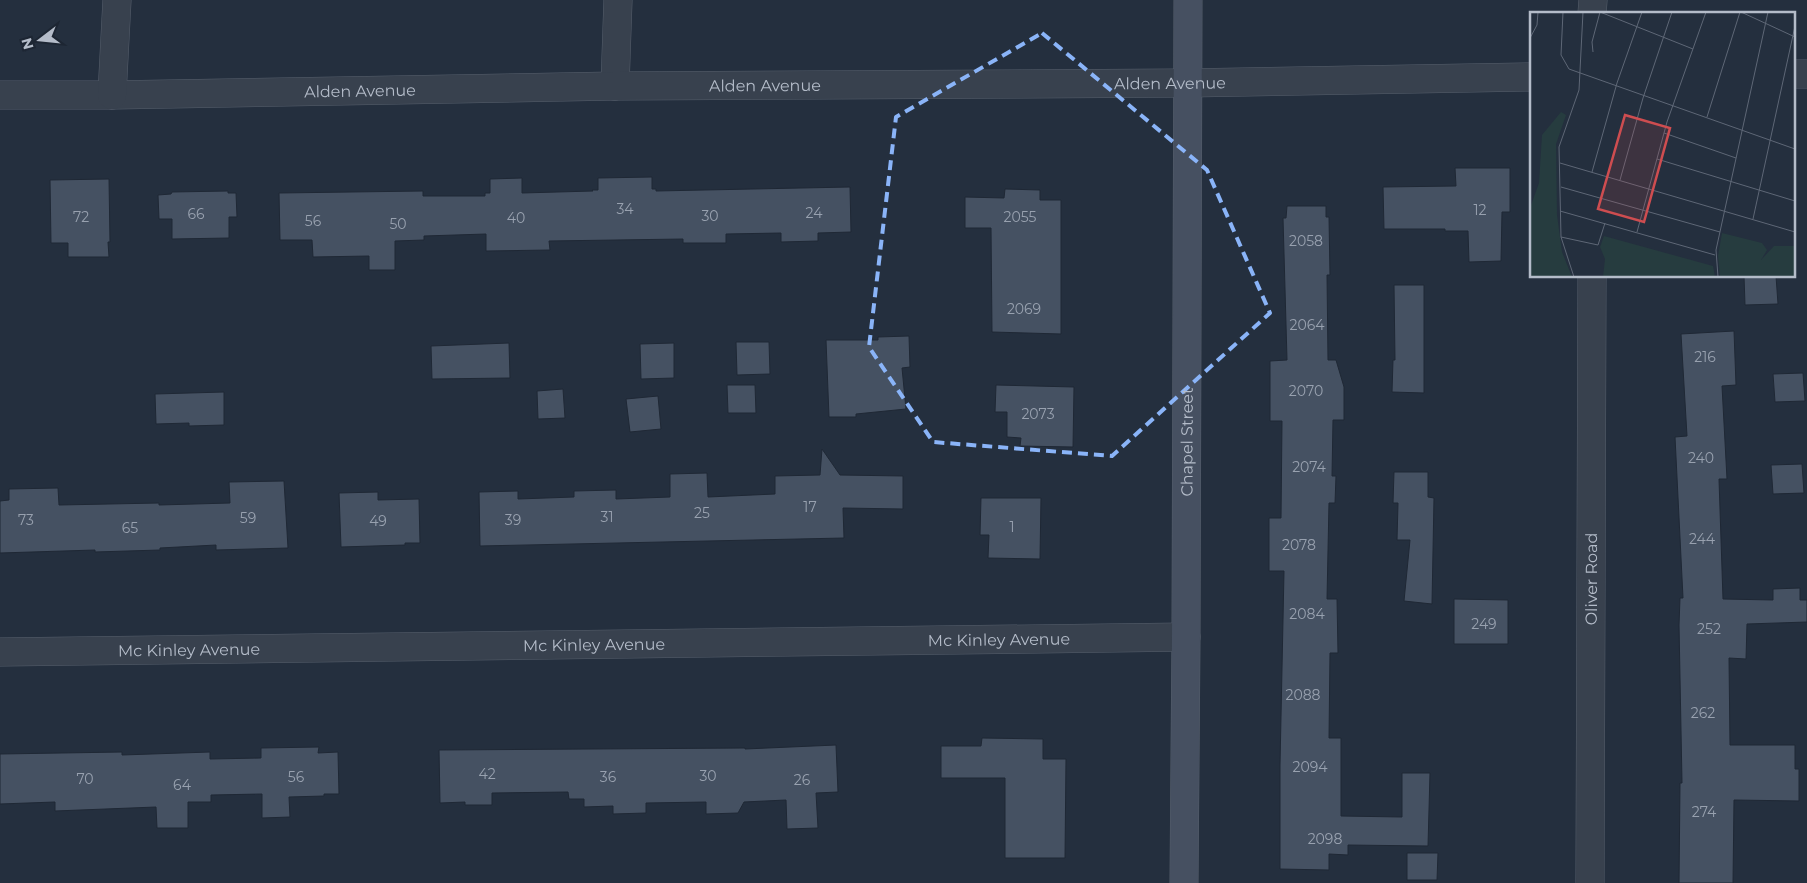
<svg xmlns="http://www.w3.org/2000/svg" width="1807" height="883" viewBox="0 0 1807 883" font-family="Montserrat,sans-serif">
<rect width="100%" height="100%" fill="#242f3e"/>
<g fill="#455162" stroke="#1f2835">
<polygon points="1455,168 1510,168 1510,212 1502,212 1501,261 1469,262 1468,231 1445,231 1445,229 1384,229 1383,187 1456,186"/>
<polygon points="652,177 652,189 656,189 656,191 850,187 851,232 818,233 818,241 781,242 781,233 726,234 726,243 683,243 683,239 549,241 550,250 486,251 486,234 424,236 424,240 395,241 395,270 369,270 369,256 313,257 312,240 280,240 279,193 423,191 423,196 485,196 485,193 490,193 490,179 522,178 522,193 593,191 592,190 598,190 598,178"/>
<polygon points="109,179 110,242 108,242 109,257 68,257 68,243 51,243 50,180"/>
<polygon points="1005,189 1040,190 1040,200 1061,200 1061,334 992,332 991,228 965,228 965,197 1004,198"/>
<polygon points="228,191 228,193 236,193 237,217 229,217 229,238 172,239 172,219 159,219 158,195 171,194 172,192"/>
<polygon points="1287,206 1326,206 1326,217 1329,217 1330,275 1327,275 1328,360 1336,360 1344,387 1344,420 1333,420 1332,476 1336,476 1335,503 1329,503 1327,599 1337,599 1338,653 1330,653 1329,738 1341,738 1341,816 1402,817 1402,773 1430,773 1428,846 1348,845 1348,855 1329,854 1329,870 1280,869 1280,765 1284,571 1269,571 1269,518 1281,518 1282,421 1270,421 1270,361 1287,360 1283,218 1286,218"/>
<polygon points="1744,276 1776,276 1778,304 1745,305"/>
<polygon points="1394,285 1424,285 1424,393 1392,392 1393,360 1395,360"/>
<polygon points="1734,331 1736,385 1722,386 1727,479 1719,479 1723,599 1773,600 1773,589 1800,588 1800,600 1807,600 1807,622 1747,624 1746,659 1729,658 1730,745 1795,745 1795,769 1799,769 1799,801 1734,800 1733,883 1679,883 1680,783 1682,783 1679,625 1680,598 1683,598 1675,437 1687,436 1681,334"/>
<polygon points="909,336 910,367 902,368 906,409 856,414 856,417 829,417 826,340 878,340 878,337"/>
<polygon points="736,342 769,342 770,374 737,375"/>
<polygon points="509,343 510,378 432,379 431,346"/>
<polygon points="674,343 674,378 641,379 640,344"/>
<polygon points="1803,373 1805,401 1775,402 1773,374"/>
<polygon points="727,385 755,385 756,413 728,413"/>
<polygon points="996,385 1074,387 1073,447 1020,446 1021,438 1007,437 1007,412 995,412"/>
<polygon points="563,389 565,418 538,419 537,391"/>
<polygon points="224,392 224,425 189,426 189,423 156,424 155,394"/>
<polygon points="658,396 661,429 630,432 626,399"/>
<polygon points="822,449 840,475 903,476 903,509 843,508 844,538 480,546 479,492 518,491 518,499 574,497 574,491 616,490 616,499 670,497 670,474 707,473 708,497 775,494 775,476 820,475"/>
<polygon points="1802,464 1804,493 1773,494 1771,465"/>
<polygon points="1394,472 1428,472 1428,497 1434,498 1432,604 1404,601 1410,540 1397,540 1398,503 1393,503"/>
<polygon points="284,481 288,548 216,550 216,545 160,548 160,550 95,552 95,550 0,553 0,501 9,500 9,489 58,488 59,505 159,503 159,505 230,503 229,482"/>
<polygon points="378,492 378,500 419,499 420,543 405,543 405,545 341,547 339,493"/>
<polygon points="981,498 1041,498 1040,559 988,558 989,535 980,535"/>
<polygon points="1454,599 1508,600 1508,644 1454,644"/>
<polygon points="982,738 1043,739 1043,759 1066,759 1065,858 1005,858 1005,778 941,778 941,746 981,746"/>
<polygon points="836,745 838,792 816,793 818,828 787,829 786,800 744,802 738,813 706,814 706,802 646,803 646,813 613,814 613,806 584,807 584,799 569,799 568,792 492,793 492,805 465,805 465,802 440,803 439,750 745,748 745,749"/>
<polygon points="319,747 318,753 338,752 339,794 324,794 324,796 289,797 290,817 262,818 262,794 211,795 211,802 188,802 188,828 157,828 156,807 55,811 55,802 0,804 0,754 122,752 122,755 210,752 210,759 261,758 261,748"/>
<polygon points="1407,853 1438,853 1437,880 1407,880"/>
</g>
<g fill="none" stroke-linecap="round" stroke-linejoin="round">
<g stroke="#565f6c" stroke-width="29">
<g id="street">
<polyline points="1592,14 1593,0"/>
<polyline points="1793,74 1807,74"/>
<polyline points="615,86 618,0"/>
<path id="s1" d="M 0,95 L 112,95 L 615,86 L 1187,83 L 1531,77"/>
<polyline points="112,95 117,0"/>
<path id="s2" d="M 0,652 L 1186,637"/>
<path id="s3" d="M 1590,883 L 1592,276"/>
</g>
</g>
<g stroke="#565f6c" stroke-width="29">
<g id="secondary">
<path id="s4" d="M 1184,883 L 1186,637 L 1188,0"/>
</g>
</g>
<use href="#street" stroke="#38414e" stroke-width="28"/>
<use href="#secondary" stroke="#465061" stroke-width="28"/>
</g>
<path fill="none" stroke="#8ab4f8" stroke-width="4" stroke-dasharray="10 6" stroke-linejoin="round" d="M 1042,33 L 1207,170 L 1270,313 L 1112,456 L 933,442 L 869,347 L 896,117 Z"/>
<g text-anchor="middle" stroke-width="4.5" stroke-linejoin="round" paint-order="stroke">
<g font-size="14" fill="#98a1af">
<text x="625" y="214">34</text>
<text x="1480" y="215">12</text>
<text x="814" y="218">24</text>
<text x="196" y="219">66</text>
<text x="710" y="221">30</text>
<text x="81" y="222">72</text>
<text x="1020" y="222">2055</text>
<text x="516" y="223">40</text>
<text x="313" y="226">56</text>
<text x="398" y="229">50</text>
<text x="1306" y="246">2058</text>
<text x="1024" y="314">2069</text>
<text x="1307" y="330">2064</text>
<text x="1705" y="362">216</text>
<text x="1306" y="396">2070</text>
<text x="1038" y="419">2073</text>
<text x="1701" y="463">240</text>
<text x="1309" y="472">2074</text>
<text x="810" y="512">17</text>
<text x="702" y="518">25</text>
<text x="607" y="522">31</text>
<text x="248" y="523">59</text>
<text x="26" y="525">73</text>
<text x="513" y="525">39</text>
<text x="378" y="526">49</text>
<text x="1012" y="532">1</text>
<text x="130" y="533">65</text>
<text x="1702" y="544">244</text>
<text x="1299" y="550">2078</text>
<text x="1307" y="619">2084</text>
<text x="1484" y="629">249</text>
<text x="1709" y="634">252</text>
<text x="1303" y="700">2088</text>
<text x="1703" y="718">262</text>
<text x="1310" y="772">2094</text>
<text x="487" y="779">42</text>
<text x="708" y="781">30</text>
<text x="296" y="782">56</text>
<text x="608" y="782">36</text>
<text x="85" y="784">70</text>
<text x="802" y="785">26</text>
<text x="182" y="790">64</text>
<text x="1704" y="817">274</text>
<text x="1325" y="844">2098</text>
</g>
<g font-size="16" fill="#b4bcc9" stroke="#1d2633">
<text dy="6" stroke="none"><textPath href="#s1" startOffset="1170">Alden Avenue</textPath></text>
<text dy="6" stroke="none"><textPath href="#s1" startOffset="765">Alden Avenue</textPath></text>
<text dy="6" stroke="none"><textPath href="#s1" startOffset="360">Alden Avenue</textPath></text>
<text dy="6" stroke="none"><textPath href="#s4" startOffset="441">Chapel Street</textPath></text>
<text dy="6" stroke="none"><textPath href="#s3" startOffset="304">Oliver Road</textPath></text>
<text dy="6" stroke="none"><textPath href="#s2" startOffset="999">Mc Kinley Avenue</textPath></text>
<text dy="6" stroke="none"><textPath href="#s2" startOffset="594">Mc Kinley Avenue</textPath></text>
<text dy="6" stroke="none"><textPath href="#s2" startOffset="189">Mc Kinley Avenue</textPath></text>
</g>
</g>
<g transform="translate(1530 12)">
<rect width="265" height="265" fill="#242f3e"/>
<path d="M 31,100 L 36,103 L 26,132 L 27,203 L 32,240 L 42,265 L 0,265 L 0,196 L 9,171 L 12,123 ZM 192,221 L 232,231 L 237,238 L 231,248 L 244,234 L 265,234 L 265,265 L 190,265 L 188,244 ZM 74,224 L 183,254 L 185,265 L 73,265 L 75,247 L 70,235 Z" fill="#263c3f"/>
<path fill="none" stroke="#5e6776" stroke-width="1" d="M 33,0 L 31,43 L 39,57 L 265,137M 211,0 L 265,25M 0,26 L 7,13 L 8,0M 63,40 L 62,30 L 70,0 L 163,37M 177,105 L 210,0M 134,121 L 206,146M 127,147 L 265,189M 30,151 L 265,220M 62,160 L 87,71 L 112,0M 90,168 L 113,86 L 142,0M 31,175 L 190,220M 30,199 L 185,243M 223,207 L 265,14M 107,220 L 137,110 L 176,0M 31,225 L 68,233 L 75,211M 44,265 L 31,225 L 29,135 L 49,78 L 53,0M 188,265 L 186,238 L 238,0"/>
<path fill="#ce4d50" fill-opacity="0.15" stroke="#ce4d50" stroke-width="2.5" d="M 95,103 L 140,116 L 114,210 L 68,197 Z"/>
<rect width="265" height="265" fill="none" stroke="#b4bcc9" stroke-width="2.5"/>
</g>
<g transform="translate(40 40) rotate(254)" stroke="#1d2633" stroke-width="4" paint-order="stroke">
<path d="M0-4L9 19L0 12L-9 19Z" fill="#b4bcc9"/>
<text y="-8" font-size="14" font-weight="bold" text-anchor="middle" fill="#b4bcc9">N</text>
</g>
</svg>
